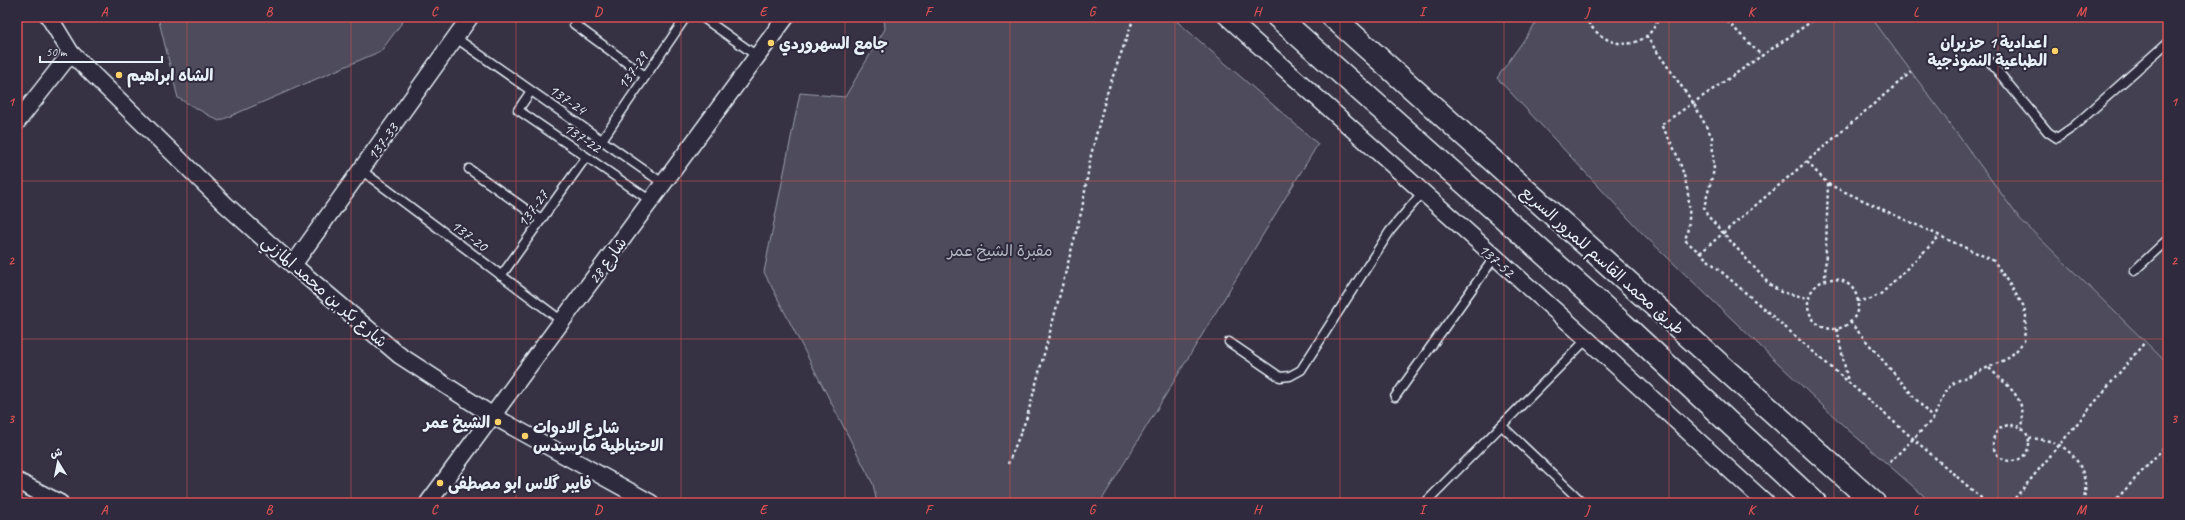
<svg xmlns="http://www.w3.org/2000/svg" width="2185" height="520" viewBox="0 0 2185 520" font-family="Caveat,'Playpen Sans Arabic',sans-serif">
<rect width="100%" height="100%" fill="#363244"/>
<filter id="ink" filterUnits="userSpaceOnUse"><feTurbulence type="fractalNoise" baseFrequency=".025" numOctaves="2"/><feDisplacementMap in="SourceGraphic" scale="8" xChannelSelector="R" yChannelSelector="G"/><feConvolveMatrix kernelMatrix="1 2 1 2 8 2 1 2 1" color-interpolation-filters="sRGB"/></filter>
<g filter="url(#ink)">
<polygon fill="#433f51" points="1871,17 2168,17 2168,364 2020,219"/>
<g fill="#4d4b5c" stroke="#9a9eaa">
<polygon points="158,17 406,17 381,51 219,121 178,98"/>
<polygon points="884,17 1172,17 1318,144 1100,503 877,503 873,484 764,272 800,93 845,97 885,29"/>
<polygon points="1540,17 1871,17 2020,219 2168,364 2168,503 1932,503 1846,428 1644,235 1497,78"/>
</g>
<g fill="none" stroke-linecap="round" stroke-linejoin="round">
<g stroke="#e8f1f8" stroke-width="11">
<g id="lane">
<polyline points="702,17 757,56"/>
<polyline points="574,24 645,76"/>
<polyline points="456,38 664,184"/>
<polyline points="1990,62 2048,132 2057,138 2073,127 2168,42"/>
<polyline points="531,91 518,110 651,201"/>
<polyline points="602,140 686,17"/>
<polyline points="469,169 541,220"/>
<polyline points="361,170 562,321"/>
<polyline points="2134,271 2168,239"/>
<polyline points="501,276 586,157"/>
<polyline points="1229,342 1280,377 1290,376 1301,370 1390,231 1422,193"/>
<polyline points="1395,397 1494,258"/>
<polyline points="1502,426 1583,503"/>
<polyline points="1425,503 1587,339"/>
</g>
</g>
<g stroke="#e8f1f8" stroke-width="19">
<g id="street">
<polyline points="49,17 71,53 226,205 293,265 399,355 493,416 651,503"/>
<polyline points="1227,17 1587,339 1766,503"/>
<polyline points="17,122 71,53"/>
<polyline points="293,265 470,17"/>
<polyline points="17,481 60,503"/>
<polyline points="428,503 786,17"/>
</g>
</g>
<g stroke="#e8f1f8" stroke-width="25">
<g id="highway">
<polyline points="1278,17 1623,324 1815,503"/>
<polyline points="1333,17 1874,503"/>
</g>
</g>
<g stroke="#e8f1f8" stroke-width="2.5" stroke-dasharray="3 3" stroke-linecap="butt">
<path d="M 1585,17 C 1602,50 1646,55 1659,17"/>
<polyline points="1723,17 1762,56"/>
<path d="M 1818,17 L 1661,125 C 1682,158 1697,202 1685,240 L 1987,503"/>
<polyline points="1646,36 1694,104 1712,137 1714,170 1704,207 1707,215 1769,284 1781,292 1808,298"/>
<polyline points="1807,162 1828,184 1825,280"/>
<polyline points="1828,184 1994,261 2023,305 2026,316 2024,341 2016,351 2007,359 1955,382 1946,390 1933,419 1888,464"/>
<polyline points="1700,253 1911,72"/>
<circle cx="1833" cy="304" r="25"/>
<polyline points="1857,301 1871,299 1882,293 1940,236"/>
<polyline points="1850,322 1933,419"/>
<polyline points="1837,329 1848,382"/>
<path d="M 1989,368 C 2009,387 2027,398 2022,428"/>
<circle cx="2011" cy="443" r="18"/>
<path d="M 2029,438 C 2039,439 2050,440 2059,445 C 2080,456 2090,480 2083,503"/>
<polyline points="1008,464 1027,417 1054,317 1082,209 1091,155 1107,93 1134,17"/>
<polyline points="2011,503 2145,342"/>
<polyline points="2113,503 2168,443"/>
</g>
<use href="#lane" stroke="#2f2a3d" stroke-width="8"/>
<use href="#street" stroke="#2f2a3d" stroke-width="16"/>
<use href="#highway" stroke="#2f2a3d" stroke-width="22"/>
</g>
</g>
<path fill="none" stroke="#da5052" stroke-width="1" stroke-opacity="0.55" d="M 187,17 L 187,503M 351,17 L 351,503M 516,17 L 516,503M 681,17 L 681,503M 845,17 L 845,503M 1010,17 L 1010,503M 1175,17 L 1175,503M 1340,17 L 1340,503M 1504,17 L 1504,503M 1669,17 L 1669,503M 1834,17 L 1834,503M 1998,17 L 1998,503M 17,181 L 2168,181M 17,339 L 2168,339"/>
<g fill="#ffd166" stroke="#2f2a3d" stroke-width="1.5">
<circle cx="771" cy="43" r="4"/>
<circle cx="2055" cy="51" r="4"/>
<circle cx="119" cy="75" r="4"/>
<circle cx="498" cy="422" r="4"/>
<circle cx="525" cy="436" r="4"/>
<circle cx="440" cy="483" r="4"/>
</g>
<g text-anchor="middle" stroke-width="4" stroke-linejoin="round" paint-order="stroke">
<g font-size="16" font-weight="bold" fill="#e8f1f8" stroke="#2f2a3d" text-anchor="start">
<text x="2047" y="48" text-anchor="end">اعدادية 1 حزيران<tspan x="2047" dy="18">الطباعية النموذجية</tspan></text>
<text x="779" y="49">جامع السهروردي</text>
<text x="127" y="81">الشاه ابراهيم</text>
<text x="490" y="428" text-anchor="end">الشيخ عمر</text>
<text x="533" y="433">شارع الادوات<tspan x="533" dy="18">الاحتياطية مارسيدس</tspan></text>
<text x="448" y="489">فايبر گلاس ابو مصطفى</text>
</g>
<g font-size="16" fill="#e8f1f8" stroke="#2f2a3d">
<text transform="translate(632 70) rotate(-55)" y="6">137-29</text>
<text transform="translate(568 99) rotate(35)" y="6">137-24</text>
<text transform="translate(583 137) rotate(34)" y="6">137-22</text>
<text transform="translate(382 141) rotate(-54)" y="6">137-33</text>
<text transform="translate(532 208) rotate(-54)" y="6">137-27</text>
<text transform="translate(470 235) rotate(37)" y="6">137-20</text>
<text transform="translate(607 260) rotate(-54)" y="6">شارع 28</text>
<text transform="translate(1497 260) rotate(42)" y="6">137-52</text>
<text transform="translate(1603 260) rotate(42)" y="6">طريق محمد القاسم للمرور السريع</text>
<text transform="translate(325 291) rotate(41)" y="6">شارع بكر بن محمد المازني</text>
</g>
<g font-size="16" fill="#b2b7c1" stroke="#2f2a3d">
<text x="1000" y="256">مقبرة الشيخ عمر</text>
</g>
</g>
<rect width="2185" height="520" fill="none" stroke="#2f2a3d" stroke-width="44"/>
<g transform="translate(58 462) rotate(350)" stroke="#2f2a3d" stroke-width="3" paint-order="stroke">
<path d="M0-3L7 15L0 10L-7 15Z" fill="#e8f1f8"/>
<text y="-6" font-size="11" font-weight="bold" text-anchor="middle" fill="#e8f1f8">ش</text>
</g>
<path d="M40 56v6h122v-6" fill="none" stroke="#e8f1f8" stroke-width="2"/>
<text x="46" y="56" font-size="12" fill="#e8f1f8" stroke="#2f2a3d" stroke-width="3" paint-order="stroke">50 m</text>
<rect x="22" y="22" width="2141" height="476" fill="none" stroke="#da5052" stroke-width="1.5"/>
<g font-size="13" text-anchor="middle" font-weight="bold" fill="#da5052">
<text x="104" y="16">A</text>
<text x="269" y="16">B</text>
<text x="434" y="16">C</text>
<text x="598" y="16">D</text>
<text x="763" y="16">E</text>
<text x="928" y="16">F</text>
<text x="1092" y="16">G</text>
<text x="1257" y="16">H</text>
<text x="1422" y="16">I</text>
<text x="1587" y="16">J</text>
<text x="1751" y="16">K</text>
<text x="1916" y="16">L</text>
<text x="2081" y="16">M</text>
<text x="11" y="106">1</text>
<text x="2174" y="106">1</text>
<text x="11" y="265">2</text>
<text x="2174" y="265">2</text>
<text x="11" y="423">3</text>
<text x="2174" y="423">3</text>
<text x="104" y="514">A</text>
<text x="269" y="514">B</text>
<text x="434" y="514">C</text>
<text x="598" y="514">D</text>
<text x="763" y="514">E</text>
<text x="928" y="514">F</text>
<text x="1092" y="514">G</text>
<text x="1257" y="514">H</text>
<text x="1422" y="514">I</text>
<text x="1587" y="514">J</text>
<text x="1751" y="514">K</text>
<text x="1916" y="514">L</text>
<text x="2081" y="514">M</text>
</g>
</svg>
